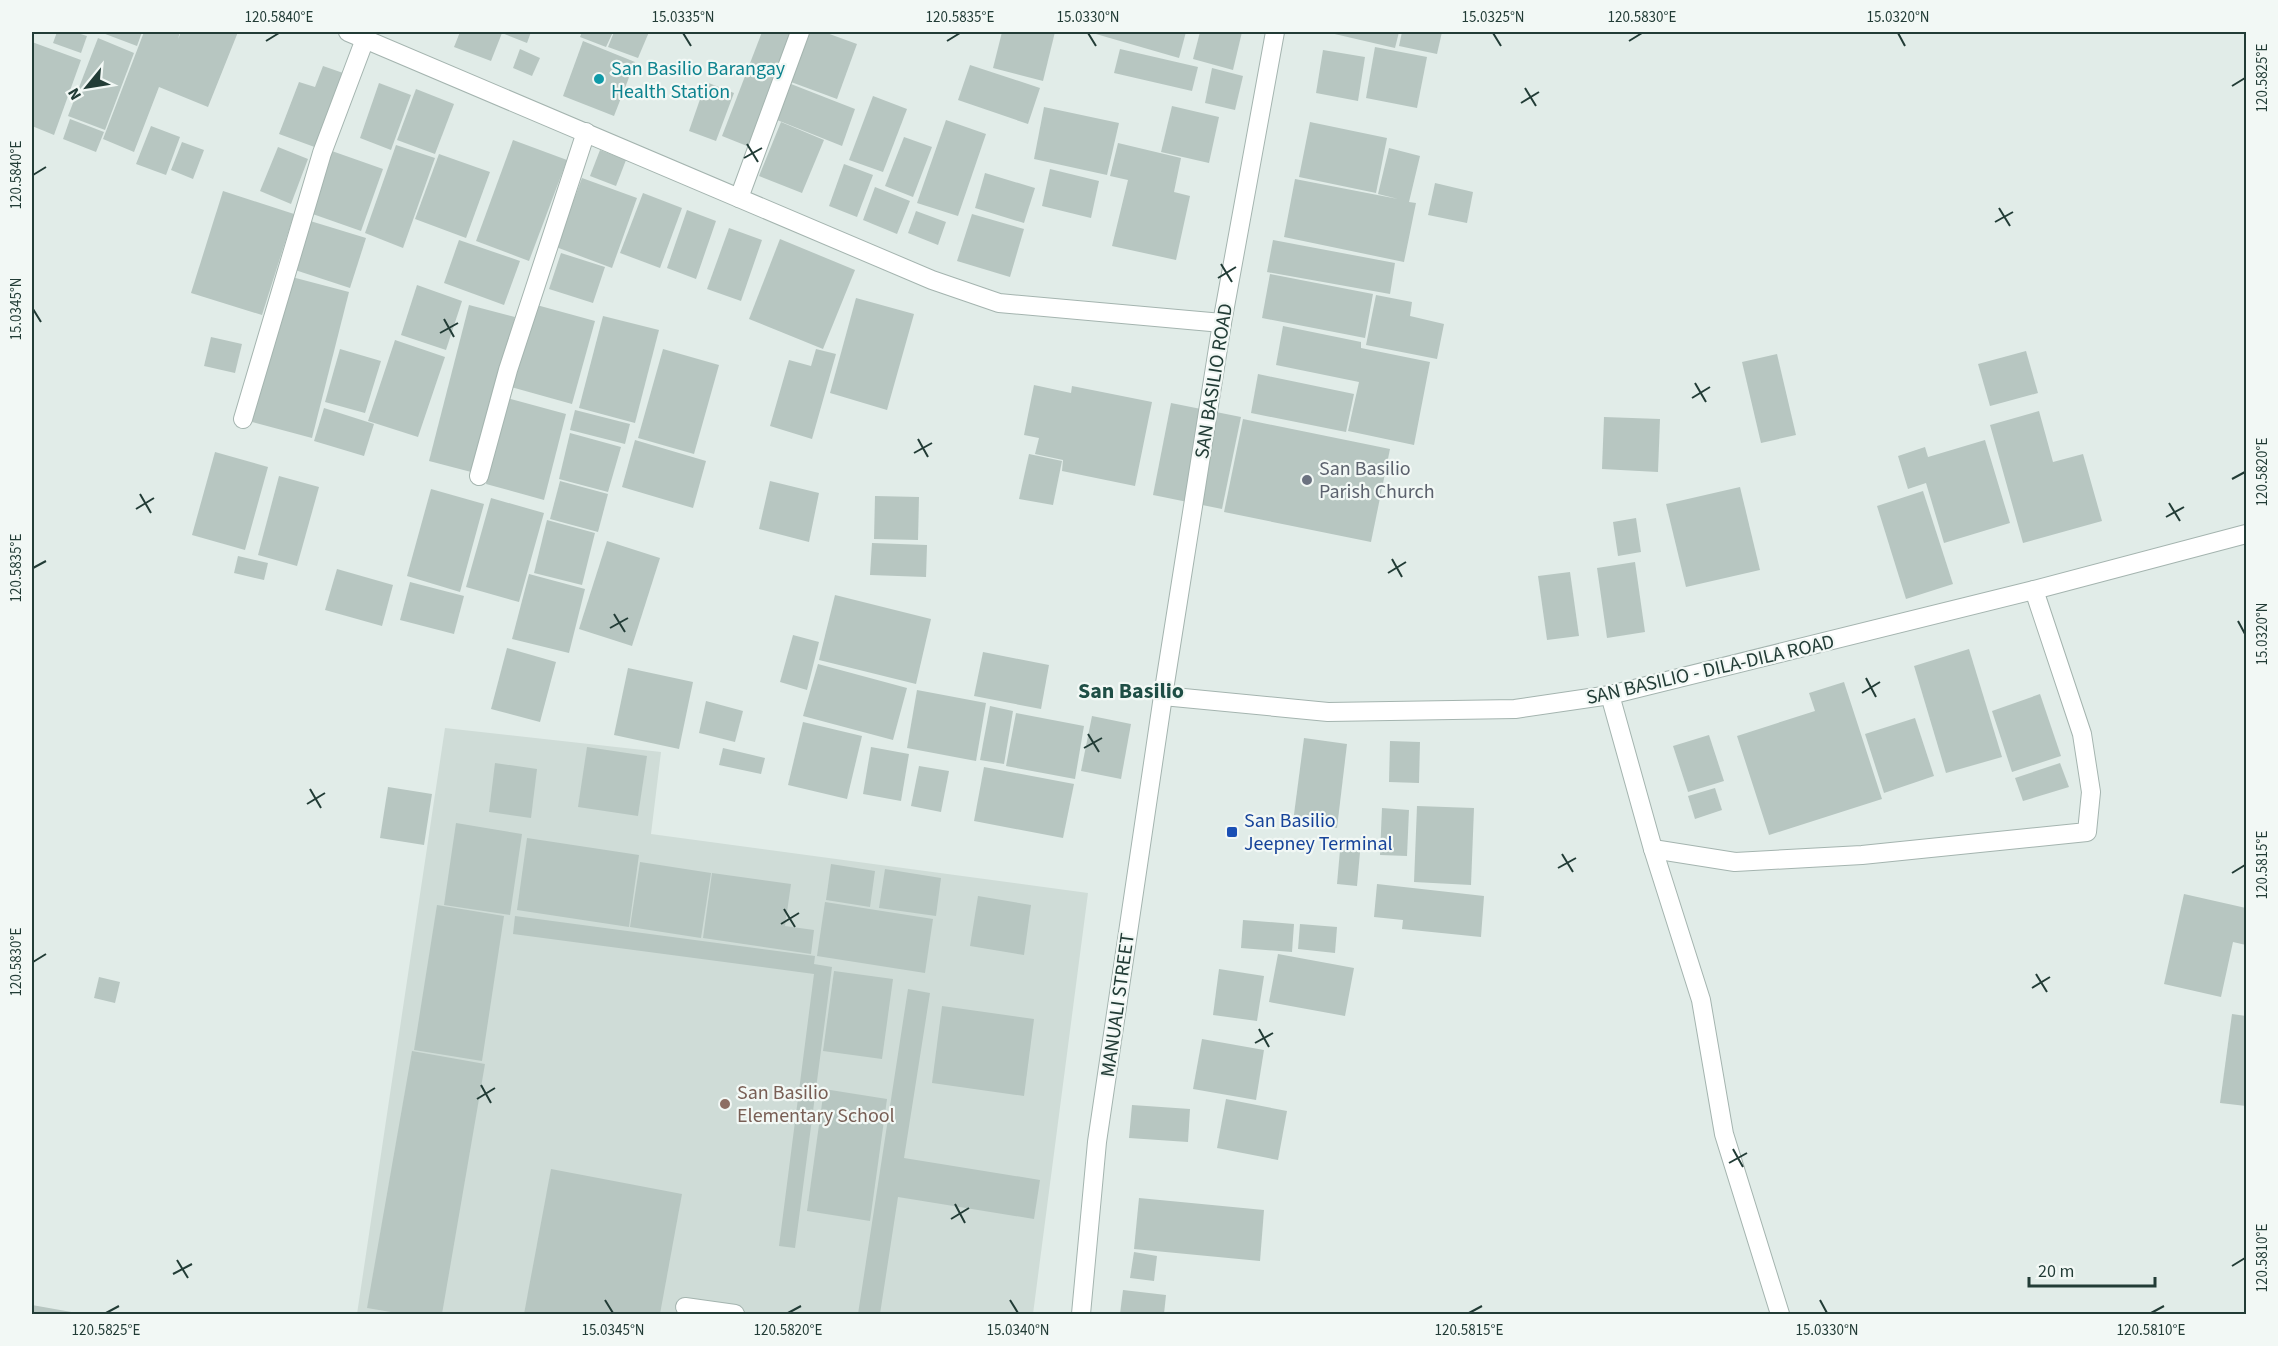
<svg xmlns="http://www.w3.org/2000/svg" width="2278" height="1346" viewBox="0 0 2278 1346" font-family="'Source Sans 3',sans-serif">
<rect width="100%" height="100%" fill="#e1ece8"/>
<polygon fill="#cfdcd7" points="445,728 661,752 651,834 1088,893 1033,1314 357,1314"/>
<g fill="#b7c6c1">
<polygon points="57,32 74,32 87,36 81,53 53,43"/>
<polygon points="100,32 142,32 137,46"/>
<polygon points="144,32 180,32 178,39 181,32 238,32 208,107 159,87 134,152 103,139"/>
<polygon points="460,32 531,32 527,43 502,33 491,61 454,47"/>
<polygon points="582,32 613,32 606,47 580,37"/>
<polygon points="614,32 649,32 638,58 608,47"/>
<polygon points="762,32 798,32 752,148 722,136"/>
<polygon points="810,32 824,32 857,44 837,99 791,82"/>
<polygon points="1002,32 1055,32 1043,81 993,68"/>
<polygon points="1089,32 1186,32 1179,58"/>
<polygon points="1200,32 1242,32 1233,70 1193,59"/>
<polygon points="1326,32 1399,32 1395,48"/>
<polygon points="1402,32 1442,32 1437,54 1399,46"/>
<polygon points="98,38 134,53 105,130 68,116"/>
<polygon points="583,41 635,62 614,116 563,96"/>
<polygon points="32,42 81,60 54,135 32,126"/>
<polygon points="1375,47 1427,57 1417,108 1366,98"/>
<polygon points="520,49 540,58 532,76 513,68"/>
<polygon points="1120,49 1198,67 1192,91 1114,73"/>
<polygon points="1323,50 1365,57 1358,101 1316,93"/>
<polygon points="970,65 1040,88 1028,124 958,100"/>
<polygon points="323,66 346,74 320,149 279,134 299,82 315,87"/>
<polygon points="1212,68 1243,76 1235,110 1205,103"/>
<polygon points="706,82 734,93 716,141 689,131"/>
<polygon points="379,83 411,95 391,150 360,138"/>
<polygon points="791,84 855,109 842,146 777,120"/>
<polygon points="416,89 454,104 435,154 397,140"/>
<polygon points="873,96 907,109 883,172 849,160"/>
<polygon points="1172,106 1219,117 1209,163 1161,152"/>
<polygon points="1044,107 1119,123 1107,175 1034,159"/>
<polygon points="70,119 104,132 96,152 63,139"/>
<polygon points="946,120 986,134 958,216 917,203"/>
<polygon points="781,122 824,140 802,193 759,176"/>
<polygon points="1310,122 1387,138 1376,193 1299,177"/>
<polygon points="151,126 180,137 166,175 136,164"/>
<polygon points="904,137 932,147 913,197 885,186"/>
<polygon points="513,140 567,160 529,261 476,241"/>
<polygon points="182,142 204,150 193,179 171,170"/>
<polygon points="1118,143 1181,158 1174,192 1190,196 1176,260 1112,246 1128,180 1110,176"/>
<polygon points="396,145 435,158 403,248 365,233"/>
<polygon points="278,147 308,159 291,204 260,191"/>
<polygon points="1389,148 1420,156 1409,202 1416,203 1404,262 1284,237 1295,179 1398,199 1378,194"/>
<polygon points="329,150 383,169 361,231 307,212"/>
<polygon points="600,150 626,160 616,186 590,176"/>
<polygon points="439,154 490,172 466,238 415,219"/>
<polygon points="844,164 873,175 857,217 829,206"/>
<polygon points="1050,169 1099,181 1091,218 1042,206"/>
<polygon points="985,173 1035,188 1024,223 975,208"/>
<polygon points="582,178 637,198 612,268 556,247"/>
<polygon points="1435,183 1473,192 1467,223 1428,215"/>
<polygon points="875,187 910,201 897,234 863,220"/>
<polygon points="223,191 294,214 262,315 191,293"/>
<polygon points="643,193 682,208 660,268 620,253"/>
<polygon points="687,210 716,221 696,279 667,268"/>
<polygon points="916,211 946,222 938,245 908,233"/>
<polygon points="972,214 1024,229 1010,277 957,261"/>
<polygon points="307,220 366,238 350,288 292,269"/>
<polygon points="729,228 762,240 741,301 707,289"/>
<polygon points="780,239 855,270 823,349 749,319"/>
<polygon points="459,240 520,261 504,305 444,283"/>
<polygon points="1273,240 1395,263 1390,294 1267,272"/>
<polygon points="561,253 605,267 593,303 549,289"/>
<polygon points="1270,274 1373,294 1365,338 1262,318"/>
<polygon points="288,276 349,292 312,438 252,422"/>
<polygon points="417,285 462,301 446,350 401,335"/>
<polygon points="1376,295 1412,302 1410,316 1444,324 1437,359 1366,345"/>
<polygon points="856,298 914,314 887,410 830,393"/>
<polygon points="533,304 595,321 572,404 511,387"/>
<polygon points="469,305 515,317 475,473 429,461"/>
<polygon points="603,316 659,330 635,423 579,408"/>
<polygon points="1283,326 1361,342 1361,348 1430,362 1414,445 1348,431 1359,382 1276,365"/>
<polygon points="211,337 242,344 235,373 204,366"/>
<polygon points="395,340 445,357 418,437 368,421"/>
<polygon points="340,349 381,361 365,413 325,402"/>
<polygon points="663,349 719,365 694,454 638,438"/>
<polygon points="816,349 836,354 812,439 770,426 789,360 811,366"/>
<polygon points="2026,351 2038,393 1990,406 1978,364"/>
<polygon points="1777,354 1796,435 1761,443 1742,362"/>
<polygon points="1258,374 1354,394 1346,432 1251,413"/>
<polygon points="1034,385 1071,393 1072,386 1152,402 1135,486 1062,471 1063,460 1035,454 1039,438 1024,435"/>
<polygon points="507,398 566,414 544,500 486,484"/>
<polygon points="1171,403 1241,417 1222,509 1153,495"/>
<polygon points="324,408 374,424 364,456 314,441"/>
<polygon points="575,410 630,424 625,444 570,430"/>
<polygon points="2039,411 2053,462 2083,454 2102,521 2023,543 1990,425"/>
<polygon points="1604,417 1660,419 1658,472 1602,469"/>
<polygon points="1243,419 1390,449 1371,542 1224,512"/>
<polygon points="570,433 621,447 608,492 559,479"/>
<polygon points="635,440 706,461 693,508 622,487"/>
<polygon points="1985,440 2010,523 1944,543 1926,483 1908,489 1898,456 1925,447 1928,457"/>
<polygon points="215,452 268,467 245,550 192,535"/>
<polygon points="1029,454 1062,461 1053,505 1019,499"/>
<polygon points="279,476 319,487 297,566 258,555"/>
<polygon points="560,481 608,494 598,532 550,519"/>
<polygon points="770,481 819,493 809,542 759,529"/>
<polygon points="1740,487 1760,570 1686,587 1666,504"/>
<polygon points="431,489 484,504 460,592 407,576"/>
<polygon points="1923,491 1953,584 1906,599 1877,506"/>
<polygon points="875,496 919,497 918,540 874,539"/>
<polygon points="491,498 544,513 519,602 466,587"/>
<polygon points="1636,518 1641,552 1618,556 1613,522"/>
<polygon points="547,520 595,533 582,585 534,573"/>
<polygon points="607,541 660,558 632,646 579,629"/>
<polygon points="872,543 927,545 926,577 870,575"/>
<polygon points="238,556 268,563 264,580 234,573"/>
<polygon points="1635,562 1645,632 1607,638 1597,568"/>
<polygon points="337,569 393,585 382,626 325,610"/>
<polygon points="1570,572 1579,636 1547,640 1538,576"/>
<polygon points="529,574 585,589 569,653 512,639"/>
<polygon points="410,582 464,596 454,634 400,620"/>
<polygon points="835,595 931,619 916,684 819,660"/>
<polygon points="793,635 819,642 807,690 780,682"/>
<polygon points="507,648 556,662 540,722 491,709"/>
<polygon points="1969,649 2002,757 1946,773 1914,666"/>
<polygon points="983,652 1049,665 1041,709 974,696"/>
<polygon points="818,664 907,688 893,740 803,716"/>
<polygon points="628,668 693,682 679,749 614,735"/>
<polygon points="1844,682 1882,799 1769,835 1737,736 1815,711 1809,693"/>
<polygon points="917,690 986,703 976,761 907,748"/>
<polygon points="2040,694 2061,756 2012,772 1992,711"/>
<polygon points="706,701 743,711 735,742 699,733"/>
<polygon points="990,706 1013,711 1004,764 980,760"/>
<polygon points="1016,713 1084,726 1075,779 1006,766"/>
<polygon points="1092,716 1131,724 1121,779 1081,771"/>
<polygon points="1915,718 1934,776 1884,793 1865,734"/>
<polygon points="803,722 862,736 847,799 788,785"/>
<polygon points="1709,735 1724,781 1688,792 1673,746"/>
<polygon points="1304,738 1347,744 1337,828 1293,822"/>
<polygon points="1390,741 1420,742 1419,783 1389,782"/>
<polygon points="587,747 647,756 638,816 578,807"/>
<polygon points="871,747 909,754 901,801 863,794"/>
<polygon points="723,748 765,758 761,774 719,765"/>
<polygon points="495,763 537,769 531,818 489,812"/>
<polygon points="2060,763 2069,787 2023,801 2015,778"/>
<polygon points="919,766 949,771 941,812 911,806"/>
<polygon points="984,767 1074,784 1063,838 974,821"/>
<polygon points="388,787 432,794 424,845 380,838"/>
<polygon points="1715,788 1722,810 1695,819 1688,796"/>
<polygon points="1417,806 1474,808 1471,885 1414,882"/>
<polygon points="1382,808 1409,810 1407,856 1380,855"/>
<polygon points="456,823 522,834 510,915 444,905"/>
<polygon points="527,838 639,855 629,927 517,910"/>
<polygon points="1341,839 1361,841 1357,886 1337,884"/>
<polygon points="640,862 711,873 701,938 630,927"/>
<polygon points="831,864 875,871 870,907 826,900"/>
<polygon points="885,869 941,878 936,916 879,908"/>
<polygon points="712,873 791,884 785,926 814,930 811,954 703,938"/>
<polygon points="1377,884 1484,896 1481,937 1402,929 1403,920 1374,917"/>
<polygon points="2184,894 2246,908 2246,945 2233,942 2221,997 2164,984"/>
<polygon points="978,896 1031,905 1024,955 970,946"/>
<polygon points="825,902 933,919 925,973 817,956"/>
<polygon points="437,905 504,916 482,1061 414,1050"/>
<polygon points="515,916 815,956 814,964 832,967 795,1248 779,1246 814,974 513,934"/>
<polygon points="1243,920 1294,924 1292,952 1241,948"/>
<polygon points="1300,924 1337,927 1335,953 1298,949"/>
<polygon points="1278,954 1354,968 1345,1016 1269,1002"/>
<polygon points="1219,969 1264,976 1257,1021 1213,1015"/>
<polygon points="834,971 893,979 882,1059 823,1051"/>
<polygon points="99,977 120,982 115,1003 94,998"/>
<polygon points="908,989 930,993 904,1158 1040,1180 1034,1219 898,1197 880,1314 858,1314"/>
<polygon points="942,1006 1034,1019 1024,1096 932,1083"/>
<polygon points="2232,1014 2246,1016 2246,1106 2220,1103"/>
<polygon points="1202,1039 1264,1050 1256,1100 1193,1089"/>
<polygon points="412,1051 485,1064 442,1314 403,1314 367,1308"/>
<polygon points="824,1089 887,1099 870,1221 807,1211"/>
<polygon points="1226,1099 1287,1111 1278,1160 1217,1148"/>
<polygon points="1132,1105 1190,1109 1188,1142 1129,1138"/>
<polygon points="551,1169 682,1194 660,1314 524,1314"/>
<polygon points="1139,1198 1264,1210 1260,1261 1134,1249"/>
<polygon points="1134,1252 1157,1256 1154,1281 1130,1278"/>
<polygon points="1123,1290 1166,1295 1164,1314 1120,1314"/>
<polygon points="32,1305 77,1313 77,1314 32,1314"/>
</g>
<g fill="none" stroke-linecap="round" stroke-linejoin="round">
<g stroke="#a4b4af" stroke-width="20">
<g id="minor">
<polyline points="348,32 932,280 999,303 1222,323"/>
<polyline points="739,198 800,32"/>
<polyline points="243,419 322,153 365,39"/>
<polyline points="479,476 508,370 586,132"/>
<polyline points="1610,695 1653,849 1701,1000 1724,1134 1780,1314"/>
<polyline points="1163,696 1328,712 1515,709 1610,695 2034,590 2246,534"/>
<polyline points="1653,849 1735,862 1862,855 2087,832 2091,792 2082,734 2034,590"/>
<polyline points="685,1307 735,1314"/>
<polyline points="1081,1314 1097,1142 1163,696 1222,323 1275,32"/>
</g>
</g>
<use href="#minor" stroke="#fff" stroke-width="18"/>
</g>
<path fill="none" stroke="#223c36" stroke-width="2" d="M 683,33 L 691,46M 1088,33 L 1096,46M 1493,33 L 1501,46M 1898,33 L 1905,46M 266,41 L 279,33M 947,41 L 960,33M 1629,41 L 1642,33M 2232,86 L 2245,78M 1525,88 L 1536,106M 1521,103 L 1539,92M 747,144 L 758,162M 744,158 L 762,148M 33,175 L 46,167M 1999,208 L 2010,226M 1995,222 L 2013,212M 1221,264 L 1232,282M 1218,278 L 1236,267M 33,309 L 41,322M 444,319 L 454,337M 440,333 L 458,323M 1695,383 L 1706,402M 1692,398 L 1710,387M 918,439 L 928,457M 914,453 L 932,443M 2232,479 L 2245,472M 140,494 L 151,513M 2169,503 L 2180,521M 136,509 L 154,498M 2166,517 L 2184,507M 1392,559 L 1402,577M 33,568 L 46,561M 1388,573 L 1406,562M 614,614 L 625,632M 2238,621 L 2245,634M 610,628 L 628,618M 1866,678 L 1876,697M 1862,693 L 1880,682M 1088,734 L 1099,752M 1084,748 L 1102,738M 310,789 L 321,808M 307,804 L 325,793M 1562,854 L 1573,872M 1558,868 L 1576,858M 2232,873 L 2245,865M 784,909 L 795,927M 781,924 L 799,913M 33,962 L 46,954M 2036,974 L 2047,992M 2032,988 L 2050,977M 1259,1029 L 1269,1047M 1255,1043 L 1273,1033M 481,1085 L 491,1103M 477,1099 L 495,1088M 1733,1149 L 1743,1167M 1729,1163 L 1747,1153M 955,1204 L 965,1223M 951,1219 L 969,1208M 177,1260 L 188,1278M 2232,1266 L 2245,1258M 173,1274 L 192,1264M 605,1300 L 613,1313M 1010,1300 L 1018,1313M 1820,1300 L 1827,1313M 106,1313 L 119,1306M 788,1313 L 801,1306M 1469,1313 L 1482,1306M 2151,1313 L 2164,1306"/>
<circle fill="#0f9aa8" stroke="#f2f8f5" stroke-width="2" cx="599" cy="79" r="6"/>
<circle fill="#6b7280" stroke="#f2f8f5" stroke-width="2" cx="1307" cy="480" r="6"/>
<rect fill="#1a4fb4" stroke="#f2f8f5" stroke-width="2" x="1226" y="826" width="12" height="12" rx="3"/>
<circle fill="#8d6e63" stroke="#f2f8f5" stroke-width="2" cx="725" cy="1104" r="6"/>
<g text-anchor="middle" stroke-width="4.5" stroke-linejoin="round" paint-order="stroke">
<g font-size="20" fill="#0d838f" stroke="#f2f8f5" text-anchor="start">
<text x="611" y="75">San Basilio Barangay<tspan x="611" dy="23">Health Station</tspan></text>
</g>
<g font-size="20" fill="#223c36" stroke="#f2f8f5">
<text transform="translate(1213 381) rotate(-81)" y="7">SAN BASILIO ROAD</text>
<text transform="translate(1710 669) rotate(-13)" y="7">SAN BASILIO - DILA-DILA ROAD</text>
<text transform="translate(1117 1005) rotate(-82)" y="7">MANUALI STREET</text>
</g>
<g font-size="20" fill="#5b616d" stroke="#f2f8f5" text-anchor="start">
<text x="1319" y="475">San Basilio<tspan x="1319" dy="23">Parish Church</tspan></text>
</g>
<g font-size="20" fill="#164399" stroke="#f2f8f5" text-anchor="start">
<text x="1244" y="827">San Basilio<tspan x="1244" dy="23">Jeepney Terminal</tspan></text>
</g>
<g font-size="20" fill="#785e54" stroke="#f2f8f5" text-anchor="start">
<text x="737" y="1099">San Basilio<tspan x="737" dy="23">Elementary School</tspan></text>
</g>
<g font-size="22" font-weight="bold" fill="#1e4e45" stroke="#f2f8f5">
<text x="1131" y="698">San Basilio</text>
</g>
</g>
<rect width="2278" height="1346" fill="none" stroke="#f2f8f5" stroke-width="66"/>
<g transform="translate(87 87) rotate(240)" stroke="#f2f8f5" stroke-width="4.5" paint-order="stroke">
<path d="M0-4.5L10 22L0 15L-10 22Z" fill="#223c36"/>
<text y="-9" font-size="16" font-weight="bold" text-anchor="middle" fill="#223c36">N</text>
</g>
<path d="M2029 1277v9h126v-9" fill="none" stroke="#223c36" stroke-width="3"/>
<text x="2038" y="1277" font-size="18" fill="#223c36" stroke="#f2f8f5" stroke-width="4.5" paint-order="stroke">20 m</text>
<rect x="33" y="33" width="2212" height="1280" fill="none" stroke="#223c36" stroke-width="2"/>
<g font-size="15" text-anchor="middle" fill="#223c36">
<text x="279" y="22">120.5840°E</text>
<text x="683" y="22">15.0335°N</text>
<text x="960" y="22">120.5835°E</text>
<text x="1088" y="22">15.0330°N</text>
<text x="1493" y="22">15.0325°N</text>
<text x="1642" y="22">120.5830°E</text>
<text x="1898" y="22">15.0320°N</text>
<text transform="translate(2262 78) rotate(-90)" y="5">120.5825°E</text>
<text transform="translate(16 175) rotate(-90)" y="5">120.5840°E</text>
<text transform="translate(16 309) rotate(-90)" y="5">15.0345°N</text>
<text transform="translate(2262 472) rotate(-90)" y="5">120.5820°E</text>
<text transform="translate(16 568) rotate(-90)" y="5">120.5835°E</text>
<text transform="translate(2262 634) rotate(-90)" y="5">15.0320°N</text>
<text transform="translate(2262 865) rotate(-90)" y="5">120.5815°E</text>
<text transform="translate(16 962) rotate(-90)" y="5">120.5830°E</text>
<text transform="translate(2262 1258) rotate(-90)" y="5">120.5810°E</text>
<text x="106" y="1335">120.5825°E</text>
<text x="613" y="1335">15.0345°N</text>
<text x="788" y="1335">120.5820°E</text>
<text x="1018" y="1335">15.0340°N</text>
<text x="1469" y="1335">120.5815°E</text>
<text x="1827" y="1335">15.0330°N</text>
<text x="2151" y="1335">120.5810°E</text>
</g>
</svg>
